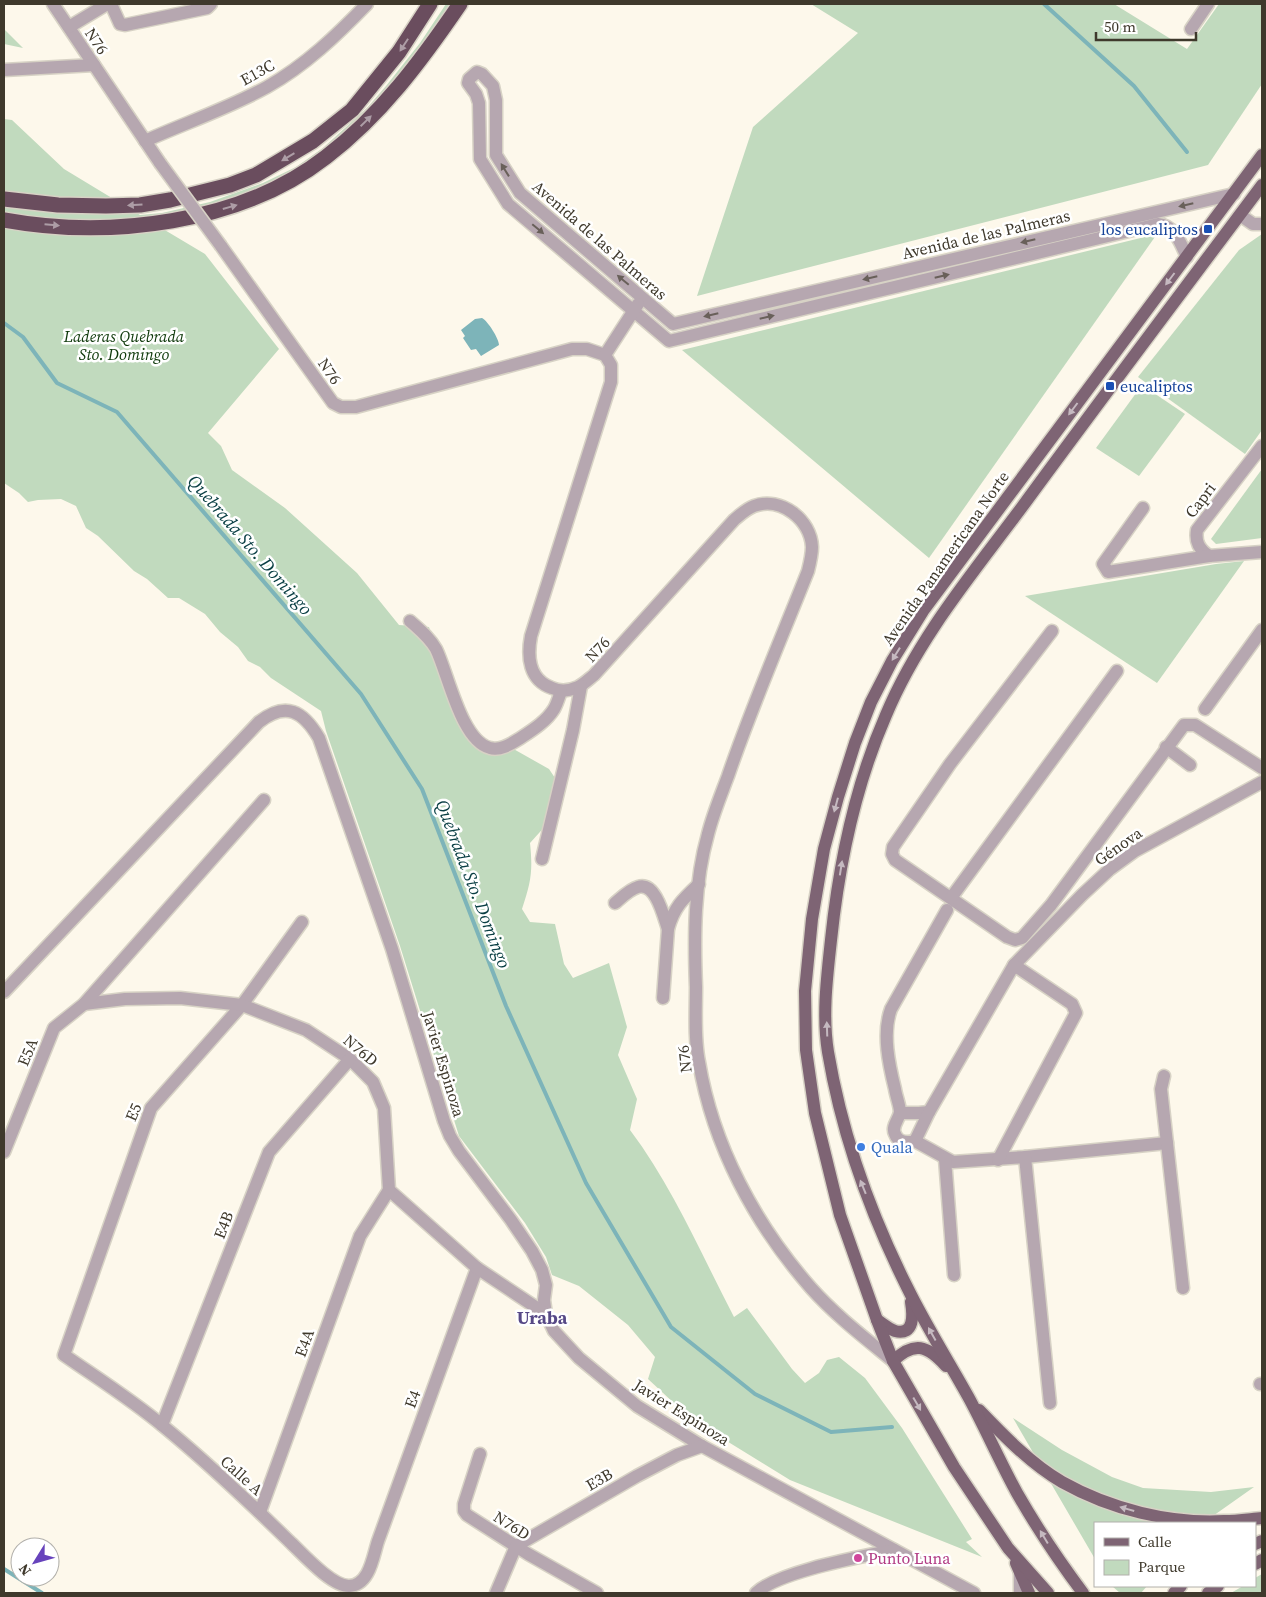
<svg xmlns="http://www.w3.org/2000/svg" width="1266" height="1597" viewBox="0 0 1266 1597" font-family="'Source Serif 4',serif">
<rect width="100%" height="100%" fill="#fdf8eb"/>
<g fill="#c1dabe">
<path d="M 446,4 L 454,4 L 371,114 L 277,186 L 153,223 L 205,254 L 279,349 L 208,433 L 221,446 L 232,470 L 285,508 L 357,573 L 399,625 L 429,627 L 447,687 L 481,746 L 510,747 L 549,769 L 557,781 L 548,823 L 530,843 C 533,871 531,882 522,909 L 530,922 L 555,924 L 564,964 L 573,978 L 609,963 L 627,1027 L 618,1055 L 637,1099 L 630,1130 C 673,1187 701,1254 734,1317 L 747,1308 L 792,1369 L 805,1383 L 819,1373 L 827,1360 L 839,1357 L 865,1378 L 902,1428 L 972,1539 L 966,1542 L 982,1557 L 790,1480 L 691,1419 L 648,1379 L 655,1357 L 628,1325 L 579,1286 L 552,1275 L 546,1257 L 525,1223 L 459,1136 L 400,946 L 326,731 L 321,711 L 271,678 L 260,667 L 248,661 L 238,647 L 220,632 L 205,614 L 179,598 L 168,598 L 147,579 L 134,571 L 98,536 L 86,528 L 76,506 L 61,499 L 38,500 L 28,502 L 19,493 L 4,483 L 4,119 L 12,120 L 64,169 L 140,215 L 162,213 L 210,202 L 263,183 L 296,167 L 323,148 L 367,108 L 386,86 L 420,43 Z"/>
<polygon points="811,4 1114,4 1187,49 1219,4 1262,4 1262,84 1208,165 697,296 753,127 858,33"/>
<polygon points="4,29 23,48 4,44"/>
<polygon points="1157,234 929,558 682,350"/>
<polygon points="1262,234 1262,430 1245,454 1138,377 1239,250"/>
<polygon points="1142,385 1185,414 1139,476 1096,448"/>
<polygon points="1262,469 1262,538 1216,544 1211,539"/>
<polygon points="1244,561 1157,683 1025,596 1216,564"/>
<polygon points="1013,1418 1062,1450 1112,1477 1143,1488 1211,1492 1254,1487 1203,1523 1095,1523 1095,1559"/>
<polygon points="1262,1574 1262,1593 1231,1593 1243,1586 1255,1586 1255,1578"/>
<polygon points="1112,1586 1147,1586 1141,1593 1120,1593"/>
</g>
<path fill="#7db4b9" d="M 482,318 C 488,321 499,339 499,345 L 481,356 L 476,349 L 471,350 L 463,338 L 465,336 L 461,330 L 475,319 Z"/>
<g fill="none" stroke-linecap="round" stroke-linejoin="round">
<g stroke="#7db4b9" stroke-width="4">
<polyline points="1044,4 1134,86 1187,152"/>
<polyline points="4,323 23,337 57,383 117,412 361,694 422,789 506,1006 586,1183 671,1327 755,1394 831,1432 892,1427"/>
<polyline points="4,1569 42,1593"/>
</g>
<g stroke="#d7d2c5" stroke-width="15">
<g id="minor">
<polyline points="53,4 160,163"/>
<polyline points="111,4 120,24 125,25 207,8 211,4"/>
<polyline points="69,27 107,4"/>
<polyline points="1191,29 1208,4"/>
<polyline points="4,70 94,65"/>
<path d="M 145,141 C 185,123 229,108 267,87 C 306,65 337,35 367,4"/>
<polyline points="1240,215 1253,224 1262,224"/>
<path d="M 221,246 L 333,403 L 341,407 L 356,407 L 572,349 L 587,349 L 605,355 L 611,365 L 611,382 L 531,636 C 527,657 529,680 552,688 C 561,692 569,691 578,687 C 584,684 589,679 594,675 L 734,520 C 740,515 746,509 754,506 C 781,496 811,520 812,547 C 812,555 810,563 808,571 C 781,639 752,706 728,776 C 721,795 713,814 708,834 C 694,883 694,937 696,987 C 696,1012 694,1038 699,1062 C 713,1146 755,1224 811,1288 C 835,1315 865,1338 893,1361"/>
<path d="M 1187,257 C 1180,242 1175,226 1158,224 L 669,341 L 508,204 L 480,159 L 479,103 L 476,94 L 468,83 L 469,79 L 477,72 L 482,74 L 493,86 L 496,100 L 496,155 L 520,193 L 673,324 L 1234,194"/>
<polyline points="605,355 638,304"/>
<path d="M 1262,446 L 1197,530 C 1195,542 1199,549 1209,556 L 1262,552"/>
<polyline points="1143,508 1103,564 1108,572 1209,556"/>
<path d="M 410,621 C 420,630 430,638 436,649 C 448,673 461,741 490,748 C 500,751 511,744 519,739 C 531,731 546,722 554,709 C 557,704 559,697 561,691"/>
<polyline points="1052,631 950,764 893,847 892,854 895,860 1007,937 1015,940 1022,938 1051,905 1184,725 1195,725 1262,768"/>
<polyline points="1205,709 1262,630"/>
<polyline points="1166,747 1190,765"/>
<polyline points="542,859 573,730 581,686"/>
<polyline points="951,898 1117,671"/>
<path d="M 615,903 C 621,898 630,889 638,887 C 656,881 664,918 668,929"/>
<path d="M 947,910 L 891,1009 C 882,1033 889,1065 895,1089 C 896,1096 900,1106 900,1112 C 899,1120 891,1126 895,1134 C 898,1143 907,1143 915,1141 L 953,1162 L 1025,1157 L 1167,1143"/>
<path d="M 302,922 L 242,1005 L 151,1108 L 64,1355 C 97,1378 132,1400 163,1426 C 207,1462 249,1502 289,1541 C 302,1553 331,1586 349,1586 C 370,1585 373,1556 378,1541 L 477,1268"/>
<path d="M 4,992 L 259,722 C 286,701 303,711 319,738 L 392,949 L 444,1121 L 450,1136 L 459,1151 L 511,1220 L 532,1251 L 542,1270 L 546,1285 L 544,1300 L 546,1314 L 554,1331 L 579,1358 L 637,1406 L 702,1446 L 974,1593"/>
<path d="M 663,998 L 668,929 C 674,907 683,899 699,884"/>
<polyline points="84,1004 125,999 180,998 242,1005 306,1030 350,1059 373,1082 384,1108 389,1190 477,1268 546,1314"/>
<polyline points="1164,1076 1161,1089 1183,1288"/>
<polyline points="900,1113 919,1113 929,1112"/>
<polyline points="915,1141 929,1112 1014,965 1082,895 1109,870 1135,851 1262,782"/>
<polyline points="4,1152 54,1028 84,1004 264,800"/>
<polyline points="1025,1157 1050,1403"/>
<polyline points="945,1159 954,1275"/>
<polyline points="998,1160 1076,1013 1072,1004 1014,965"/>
<polyline points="1260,1384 1262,1384"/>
<polyline points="162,1425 269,1152 350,1059"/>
<polyline points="480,1454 464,1504 464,1511 467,1515 528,1554 597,1593"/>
<polyline points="260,1512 360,1236 389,1190"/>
<polyline points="496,1593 516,1546 637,1476 677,1455 702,1446"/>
<path d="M 756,1593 C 779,1571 861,1557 894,1550"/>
<polyline points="1020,1593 1020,1573"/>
</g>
</g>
<g stroke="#d7d2c5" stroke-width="15">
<g id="major">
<path d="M 877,1320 C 882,1323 889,1329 895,1331 C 915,1336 913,1314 911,1302"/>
<path d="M 893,1361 C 914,1341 927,1345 946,1366"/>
<path d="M 979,1410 C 1004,1436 1031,1464 1062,1482 C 1110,1509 1170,1524 1224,1521 C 1237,1521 1250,1519 1262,1518"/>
<polyline points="1255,1544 1262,1541"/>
<polyline points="1016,1563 1029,1593"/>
<polyline points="1255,1564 1262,1560"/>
<polyline points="1048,1593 1008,1548 954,1467 893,1361 877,1320 840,1215 815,1113 806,1050 805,991 812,919 824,849 838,797 855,743 871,702 892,661 923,611 1262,155"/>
<path d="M 1083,1593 C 1059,1561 1037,1528 1017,1493 C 1000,1462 986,1430 970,1400 C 949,1362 926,1326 907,1287 C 870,1213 842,1135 828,1052 C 822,1015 827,977 831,940 C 839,863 855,786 886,715 C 918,638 973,573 1022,507 C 1101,399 1182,292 1262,185"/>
<polyline points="1174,1593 1181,1586"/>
<polyline points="1208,1593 1218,1586"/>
</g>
</g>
<g stroke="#d7d2c5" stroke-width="18">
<g id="highway">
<polyline points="4,199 58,205 106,206 140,205 170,200 230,185 256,175 313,141 352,110 399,52 430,4"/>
<path d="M 4,220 C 109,239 240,224 326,157 C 381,115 421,61 460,4"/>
</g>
</g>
<use href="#minor" stroke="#b6a7b0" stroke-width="12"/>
<use href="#major" stroke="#7e6474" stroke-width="12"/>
<use href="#highway" stroke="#6a4d5e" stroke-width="15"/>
<g stroke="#d7d2c5" stroke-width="15" stroke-linecap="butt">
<polyline id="minor-bridge" points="160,163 221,246"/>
</g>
<use href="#minor-bridge" stroke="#b6a7b0" stroke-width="12"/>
</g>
<defs><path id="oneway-solid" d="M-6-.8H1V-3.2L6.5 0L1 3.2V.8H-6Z" transform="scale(1.25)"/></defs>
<g fill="#ad9da6">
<use href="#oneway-solid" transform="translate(404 45) rotate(123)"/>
<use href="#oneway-solid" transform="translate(366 121) rotate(-44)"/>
<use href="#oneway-solid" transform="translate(288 157) rotate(149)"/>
<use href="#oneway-solid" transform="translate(135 205) rotate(176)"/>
<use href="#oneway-solid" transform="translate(230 207) rotate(-16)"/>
<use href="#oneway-solid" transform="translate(52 225) rotate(5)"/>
</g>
<g fill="#69605a">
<use href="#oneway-solid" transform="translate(505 170) rotate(-122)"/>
<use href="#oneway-solid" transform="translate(1186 205) rotate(167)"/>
<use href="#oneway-solid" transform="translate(538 229) rotate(40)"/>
<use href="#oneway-solid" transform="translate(1028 241) rotate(167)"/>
<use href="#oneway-solid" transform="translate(942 276) rotate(-13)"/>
<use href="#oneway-solid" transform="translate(870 278) rotate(167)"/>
<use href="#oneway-solid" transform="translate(623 280) rotate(-140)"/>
<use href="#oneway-solid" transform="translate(711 315) rotate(167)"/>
<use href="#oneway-solid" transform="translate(767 317) rotate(-13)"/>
</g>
<g fill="#c5b9c0">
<use href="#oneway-solid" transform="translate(1170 279) rotate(127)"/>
<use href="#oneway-solid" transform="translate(1073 409) rotate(127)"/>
<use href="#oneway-solid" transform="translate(896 654) rotate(122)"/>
<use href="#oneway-solid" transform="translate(836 805) rotate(105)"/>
<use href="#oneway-solid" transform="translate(841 868) rotate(-81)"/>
<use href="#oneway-solid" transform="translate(827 1029) rotate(-92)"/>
<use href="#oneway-solid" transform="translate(863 1187) rotate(-112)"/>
<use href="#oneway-solid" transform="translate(932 1334) rotate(-119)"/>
<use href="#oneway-solid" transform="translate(917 1404) rotate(60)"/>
<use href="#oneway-solid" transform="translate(1127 1509) rotate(-164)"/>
<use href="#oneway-solid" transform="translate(1044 1537) rotate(-121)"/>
</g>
<g fill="#1a4fb4" stroke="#fff" stroke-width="2">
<rect x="1203" y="224" width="10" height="10" rx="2.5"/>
<rect x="1105" y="381" width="10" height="10" rx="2.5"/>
</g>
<circle fill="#3f7fe0" stroke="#fff" stroke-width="2" cx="861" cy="1147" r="5"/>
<circle fill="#d1479c" stroke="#fff" stroke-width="2" cx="858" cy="1558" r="5"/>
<g text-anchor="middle" stroke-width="5" stroke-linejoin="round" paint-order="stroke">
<g font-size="16" fill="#3f392c" stroke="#fff">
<text transform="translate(97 41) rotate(56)" y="6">N76</text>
<text transform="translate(257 72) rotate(-29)" y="6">E13C</text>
<text transform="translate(986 234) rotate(-13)" y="6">Avenida de las Palmeras</text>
<text transform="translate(600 240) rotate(41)" y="6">Avenida de las Palmeras</text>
<text transform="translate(330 371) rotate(55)" y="6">N76</text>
<text transform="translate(1200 500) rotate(-53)" y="6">Capri</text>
<text transform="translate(945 558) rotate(-55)" y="6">Avenida Panamericana Norte</text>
<text transform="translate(597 649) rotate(-47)" y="6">N76</text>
<text transform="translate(1118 846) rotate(-35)" y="6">Génova</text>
<text transform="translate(361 1050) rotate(40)" y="6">N76D</text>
<text transform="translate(27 1052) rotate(-68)" y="6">E5A</text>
<text transform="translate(684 1059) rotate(-97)" y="6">N76</text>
<text transform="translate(444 1064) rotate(73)" y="6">Javier Espinoza</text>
<text transform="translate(133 1112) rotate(-67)" y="6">E5</text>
<text transform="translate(223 1225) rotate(-69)" y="6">E4B</text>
<text transform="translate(304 1343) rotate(-70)" y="6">E4A</text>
<text transform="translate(412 1399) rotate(-70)" y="6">E4</text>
<text transform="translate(682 1412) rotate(32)" y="6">Javier Espinoza</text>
<text transform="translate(242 1475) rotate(42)" y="6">Calle A</text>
<text transform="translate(599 1479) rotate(-30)" y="6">E3B</text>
<text transform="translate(512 1525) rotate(32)" y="6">N76D</text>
</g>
<g font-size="16" fill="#164399" stroke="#fff" text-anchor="end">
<text x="1198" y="235">los eucaliptos</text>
<text x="1120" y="392" text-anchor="start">eucaliptos</text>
</g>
<g font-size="16" font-style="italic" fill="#0d3809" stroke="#fff">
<text x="124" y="342">Laderas Quebrada<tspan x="124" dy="18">Sto. Domingo</tspan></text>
</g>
<g font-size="16" fill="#366cbe" stroke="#fff" text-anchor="start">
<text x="871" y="1153">Quala</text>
</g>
<g font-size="16" fill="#b23c85" stroke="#fff" text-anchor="start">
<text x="868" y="1564">Punto Luna</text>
</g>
<g font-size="18" font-style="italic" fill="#093e43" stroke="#fff">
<text transform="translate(250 545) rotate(49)" y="6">Quebrada Sto. Domingo</text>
<text transform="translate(473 884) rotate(69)" y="6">Quebrada Sto. Domingo</text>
</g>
<g font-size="18" font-weight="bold" fill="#564886" stroke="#fff">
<text x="542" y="1324">Uraba</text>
</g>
</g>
<rect width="1266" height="1597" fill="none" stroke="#3f392c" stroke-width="10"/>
<rect x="1094" y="1522" width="162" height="65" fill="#ffffff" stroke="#b2b0ab"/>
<rect x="1104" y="1538" width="25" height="8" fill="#7e6474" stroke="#b2b0ab"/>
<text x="1138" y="1547" font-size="15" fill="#3f392c">Calle</text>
<rect x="1104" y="1560" width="25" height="15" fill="#c1dabe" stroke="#b2b0ab"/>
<text x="1138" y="1572" font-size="15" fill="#3f392c">Parque</text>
<g transform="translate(35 1562) rotate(233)"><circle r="24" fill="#ffffff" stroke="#b2b0ab"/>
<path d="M0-4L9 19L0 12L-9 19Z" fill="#6743bc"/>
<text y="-8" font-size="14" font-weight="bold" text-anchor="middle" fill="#3f392c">N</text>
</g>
<path d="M1096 32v8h100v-8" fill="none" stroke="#3f392c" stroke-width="2.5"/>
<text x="1104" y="32" font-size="15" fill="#3f392c" stroke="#ffffff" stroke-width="4" paint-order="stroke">50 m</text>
</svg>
